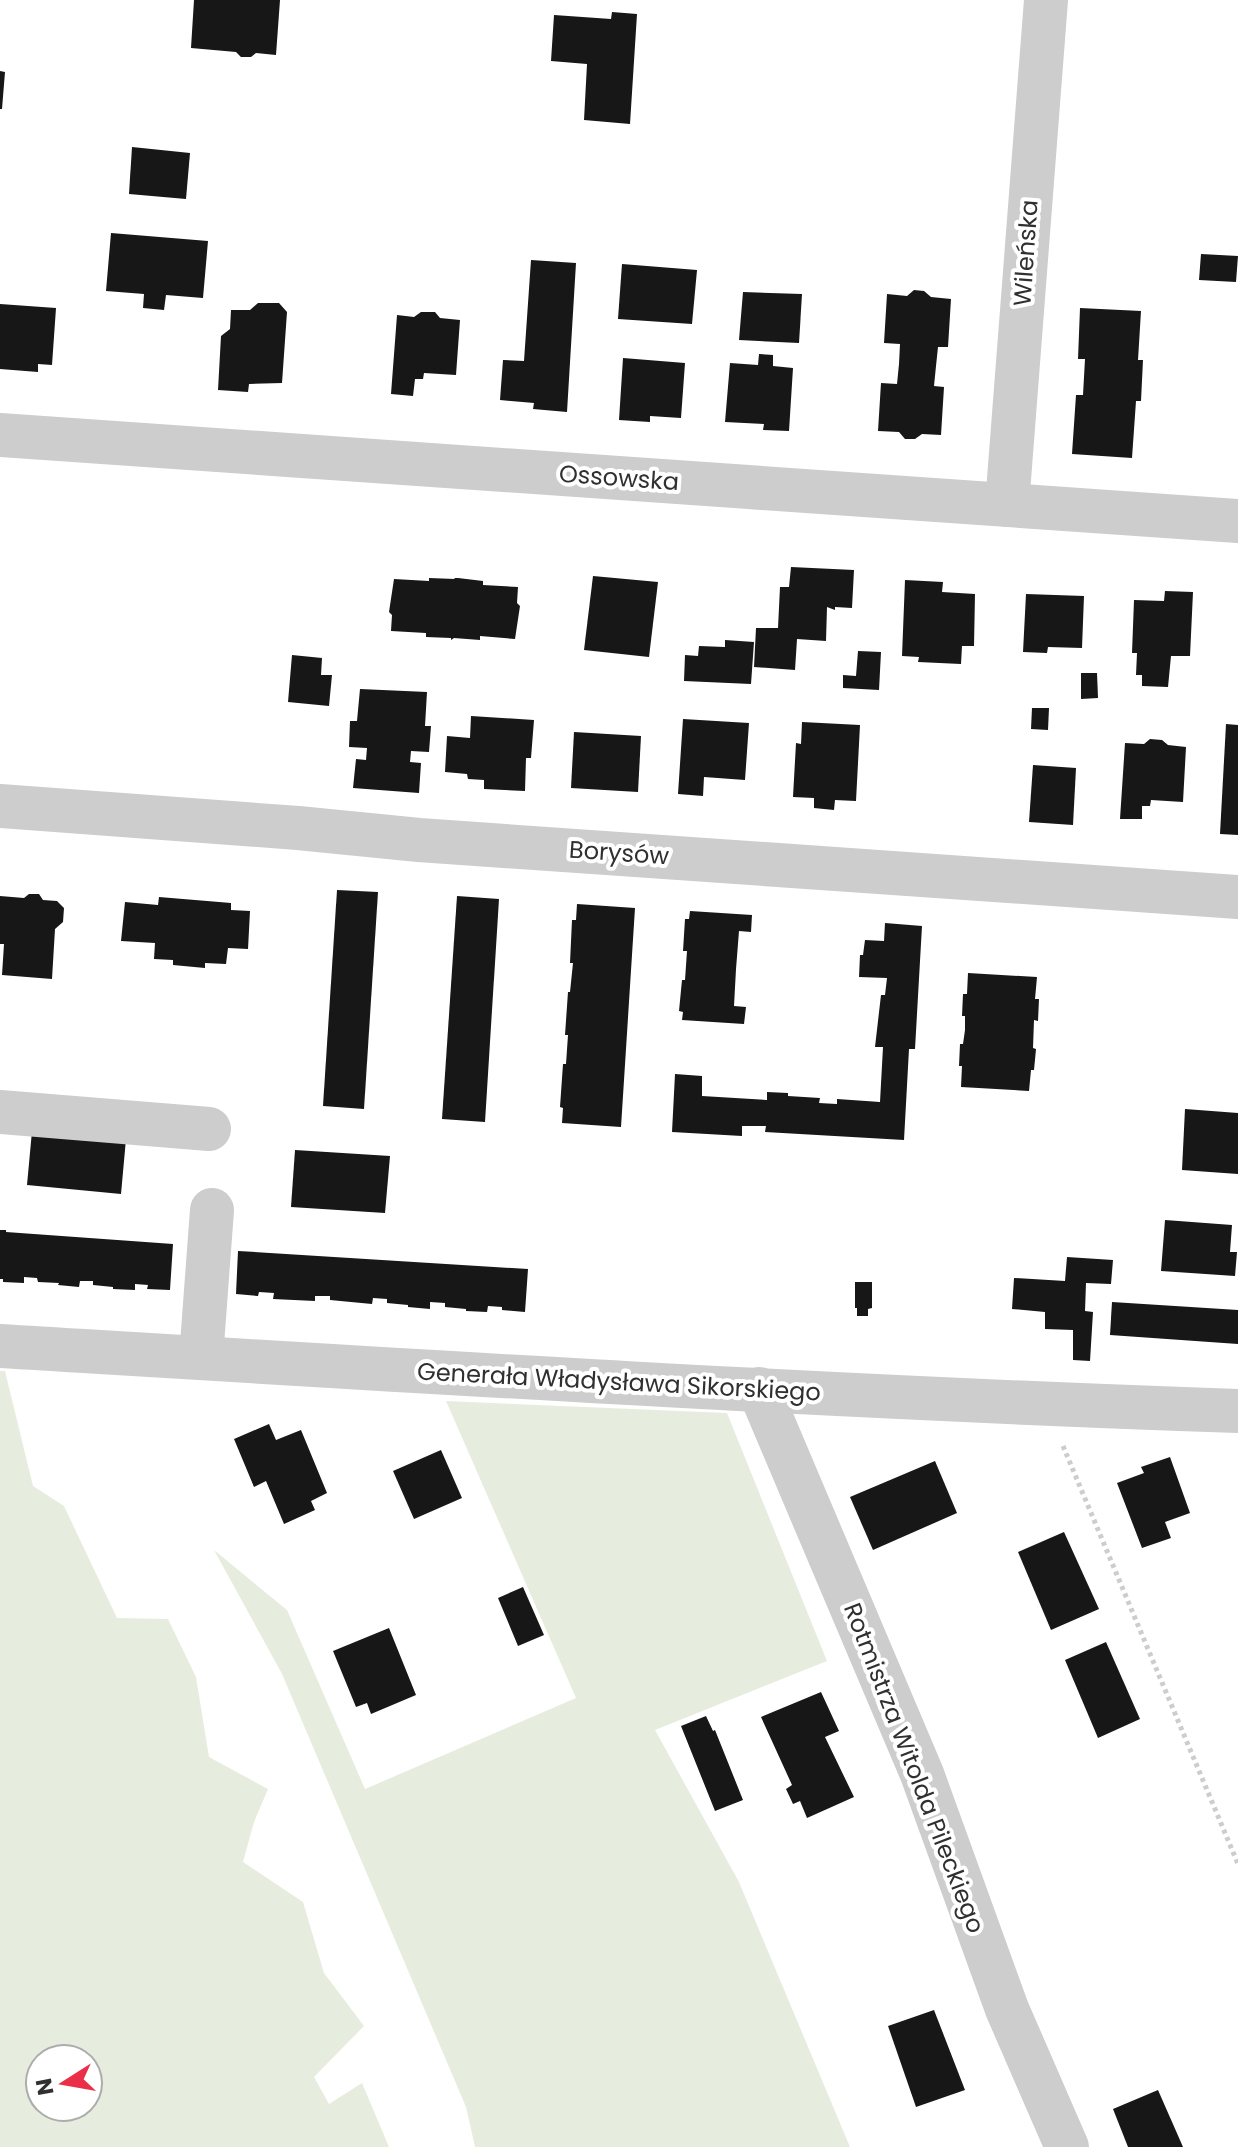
<svg xmlns="http://www.w3.org/2000/svg" width="1238" height="2147" viewBox="0 0 1238 2147" font-family="Poppins,sans-serif">
<rect width="100%" height="100%" fill="#fff"/>
<g fill="#e7edde" fill-rule="evenodd">
<path d="M 0,1371 L 5,1371 L 33,1486 L 64,1506 L 117,1618 L 168,1619 L 196,1677 L 209,1757 L 268,1789 L 254,1822 L 243,1862 L 303,1902 L 324,1973 L 364,2026 L 314,2077 L 329,2104 L 362,2083 L 389,2147 L 0,2147 ZM 88,2059 L 88,2107 L 40,2107 L 40,2059 Z"/>
<polygon points="446,1401 727,1413 827,1661 655,1730 739,1882 850,2147 475,2147 466,2107 282,1674 214,1550 287,1610 365,1789 576,1698"/>
</g>
<g fill="#171717">
<polygon points="194,0 280,0 276,55 256,53 251,57 241,57 236,52 191,48"/>
<polygon points="612,12 637,14 630,124 584,120 587,64 551,61 554,15 611,19"/>
<polygon points="0,71 5,72 2,109 0,109"/>
<polygon points="132,147 190,153 186,199 129,194"/>
<polygon points="111,233 208,241 203,298 166,295 164,310 143,308 144,294 106,291"/>
<polygon points="1201,254 1238,256 1236,282 1199,280"/>
<polygon points="531,260 576,263 567,412 533,409 534,403 500,400 503,360 524,361"/>
<polygon points="622,264 697,270 692,324 618,319"/>
<polygon points="914,290 924,291 931,297 951,299 948,347 938,347 936,366 934,386 944,387 941,435 922,434 915,439 905,439 899,432 878,431 881,383 897,384 899,364 900,344 884,343 887,294 907,296"/>
<polygon points="743,292 802,294 799,343 739,340"/>
<polygon points="258,303 279,303 287,312 282,383 249,384 248,392 218,390 221,336 230,329 231,310 250,310"/>
<polygon points="0,304 56,308 52,365 38,364 38,372 0,369"/>
<polygon points="1080,308 1141,311 1138,360 1143,360 1141,401 1136,401 1132,458 1072,454 1076,395 1083,395 1085,359 1078,359"/>
<polygon points="421,312 435,312 440,318 460,320 456,375 424,373 423,379 415,379 413,396 391,394 397,315 414,317"/>
<polygon points="759,354 773,355 773,366 793,368 789,431 763,430 764,424 725,422 730,363 758,365"/>
<polygon points="623,358 685,363 681,418 650,416 650,422 619,420"/>
<polygon points="791,567 854,570 852,608 835,607 835,610 827,607 826,641 797,639 795,670 754,667 756,628 778,628 780,587 789,587"/>
<polygon points="593,576 658,582 649,657 584,650"/>
<polygon points="429,578 455,579 454,578 458,578 483,581 483,585 518,587 517,603 520,606 515,639 480,636 480,640 454,638 451,640 451,638 426,637 426,633 391,631 392,615 389,612 394,579 429,581"/>
<polygon points="905,580 943,582 942,592 975,594 974,646 962,646 961,664 918,662 919,657 902,656"/>
<polygon points="1165,591 1193,592 1190,656 1171,656 1168,687 1142,686 1142,675 1136,675 1137,653 1132,653 1134,600 1164,601"/>
<polygon points="1026,594 1084,596 1082,648 1048,647 1047,653 1023,652"/>
<polygon points="725,640 754,642 751,684 684,681 685,655 698,656 699,646 725,647"/>
<polygon points="858,651 881,652 879,690 843,688 843,675 856,676"/>
<polygon points="292,655 322,658 321,675 332,675 329,706 288,702"/>
<polygon points="1081,673 1097,673 1098,698 1081,699"/>
<polygon points="360,689 427,692 425,726 431,726 429,752 411,751 410,762 421,763 419,793 353,788 356,759 366,760 367,748 349,747 350,721 357,721"/>
<polygon points="1032,708 1049,708 1048,730 1031,729"/>
<polygon points="471,716 534,720 531,758 526,758 525,791 484,789 484,780 468,779 467,774 445,772 447,736 470,738"/>
<polygon points="683,719 749,723 745,780 704,777 703,796 678,794"/>
<polygon points="802,722 860,725 856,801 835,800 834,810 814,808 814,798 793,797 796,743 801,744"/>
<polygon points="1226,724 1238,725 1238,835 1220,834"/>
<polygon points="574,732 641,736 638,792 571,788"/>
<polygon points="1150,739 1162,740 1168,745 1186,747 1183,802 1151,800 1150,806 1142,806 1142,819 1120,819 1125,743 1144,744"/>
<polygon points="1033,765 1076,768 1073,825 1029,822"/>
<polygon points="337,890 378,892 364,1109 323,1106"/>
<polygon points="29,894 39,894 43,900 57,901 64,908 63,922 55,929 52,979 2,975 4,944 0,944 0,896 24,898"/>
<polygon points="457,896 499,899 485,1122 442,1119"/>
<polygon points="159,897 231,903 231,910 250,911 248,949 228,948 226,964 205,963 205,968 173,965 173,960 154,959 155,943 121,941 125,902 158,905"/>
<polygon points="577,904 635,908 621,1127 562,1123 563,1108 560,1107 563,1064 566,1064 568,1035 565,1035 568,992 570,992 573,963 570,963 572,920 576,920"/>
<polygon points="690,911 752,915 751,932 739,931 736,969 734,1006 746,1007 744,1024 682,1020 683,1012 679,1011 682,980 685,980 687,951 683,951 685,919 689,919"/>
<polygon points="885,923 922,926 915,1049 909,1049 904,1140 765,1132 766,1126 742,1126 742,1136 672,1132 675,1074 702,1076 702,1096 767,1100 767,1092 788,1093 788,1096 820,1098 819,1103 837,1104 837,1099 880,1102 883,1047 875,1047 881,995 885,995 887,978 859,977 860,955 863,955 865,940 884,941"/>
<polygon points="968,973 1037,977 1035,999 1039,999 1038,1021 1034,1020 1033,1048 1036,1049 1034,1070 1031,1070 1029,1091 961,1087 962,1066 959,1066 960,1044 963,1044 965,1030 965,1016 962,1016 963,994 967,994"/>
<polygon points="1185,1109 1238,1113 1238,1174 1182,1170"/>
<polygon points="32,1131 126,1139 121,1194 27,1185"/>
<polygon points="295,1150 390,1156 385,1213 291,1207"/>
<polygon points="1165,1220 1232,1225 1230,1252 1237,1252 1235,1276 1161,1271"/>
<polygon points="0,1230 6,1230 6,1232 173,1244 170,1290 147,1289 148,1285 135,1284 135,1290 113,1289 113,1287 93,1285 93,1281 80,1281 79,1287 58,1285 59,1283 38,1282 37,1278 24,1277 24,1283 3,1282 3,1279 0,1279"/>
<polygon points="238,1251 528,1269 525,1312 502,1310 502,1307 488,1306 487,1312 466,1311 466,1309 445,1307 445,1303 430,1302 430,1309 408,1307 408,1305 387,1303 387,1299 373,1298 372,1304 330,1300 330,1296 315,1296 315,1301 273,1299 274,1293 259,1292 258,1296 236,1294"/>
<polygon points="1067,1257 1113,1260 1111,1284 1086,1283 1085,1311 1093,1312 1090,1361 1073,1360 1073,1330 1045,1329 1045,1312 1012,1309 1014,1278 1065,1281"/>
<polygon points="855,1282 872,1282 872,1308 868,1309 868,1316 857,1316 857,1308 855,1308"/>
<polygon points="1112,1302 1238,1310 1238,1344 1110,1335"/>
<polygon points="269,1424 276,1440 301,1430 327,1493 311,1501 315,1510 284,1524 266,1481 254,1487 234,1439"/>
<polygon points="441,1450 462,1498 414,1519 393,1471"/>
<polygon points="1170,1457 1190,1513 1165,1522 1171,1538 1142,1548 1117,1483 1144,1473 1141,1467"/>
<polygon points="935,1461 957,1513 873,1550 850,1497"/>
<polygon points="1064,1532 1099,1609 1051,1630 1018,1552"/>
<polygon points="523,1587 544,1635 518,1646 498,1598"/>
<polygon points="389,1628 416,1695 371,1714 367,1703 356,1707 333,1651"/>
<polygon points="1106,1642 1140,1719 1098,1738 1065,1660"/>
<polygon points="821,1692 839,1731 825,1737 854,1797 807,1818 800,1801 793,1804 786,1789 792,1785 761,1717"/>
<polygon points="706,1716 713,1731 715,1730 743,1800 715,1811 681,1726"/>
<polygon points="934,2010 965,2090 916,2107 888,2026"/>
<polygon points="1158,2090 1183,2147 1128,2147 1113,2109"/>
</g>
<g fill="none" stroke-linecap="round" stroke-linejoin="round">
<polyline stroke="#cdcdcd" stroke-width="5" stroke-dasharray="4 4" stroke-linecap="butt" points="1063,1446 1238,1864"/>
<g stroke="#cdcdcd" stroke-width="44">
<polyline points="0,435 1238,521"/>
<polyline points="1007,505 1046,0"/>
<polyline points="0,806 298,828 419,840 1238,897"/>
<polyline points="0,1112 209,1129"/>
<path d="M 0,1346 C 413,1371 825,1397 1238,1411"/>
<polyline points="201,1358 212,1210"/>
<polyline points="759,1389 922,1774 1007,2009 1067,2147"/>
</g>
</g>
<g text-anchor="middle" stroke-width="8" stroke-linejoin="round" paint-order="stroke">
<g font-size="24" fill="#303030" stroke="#fff">
<text transform="translate(1026 253) rotate(-86)" y="8">Wileńska</text>
<text transform="translate(619 478) rotate(4)" y="8">Ossowska</text>
<text transform="translate(619 853) rotate(4)" y="8">Borysów</text>
<text transform="translate(619 1382) rotate(3)" y="8">Generała Władysława Sikorskiego</text>
<text transform="translate(914 1768) rotate(69)" y="8">Rotmistrza Witolda Pileckiego</text>
</g>
</g>
<g transform="translate(64 2083) rotate(259)"><circle r="38" fill="#ffffff" stroke="#acacac" stroke-width="2"/>
<path d="M0-6L14 30L0 20L-14 30Z" fill="#e93048"/>
<text y="-12" font-size="22" font-weight="bold" text-anchor="middle" fill="#303030">N</text>
</g>
</svg>
